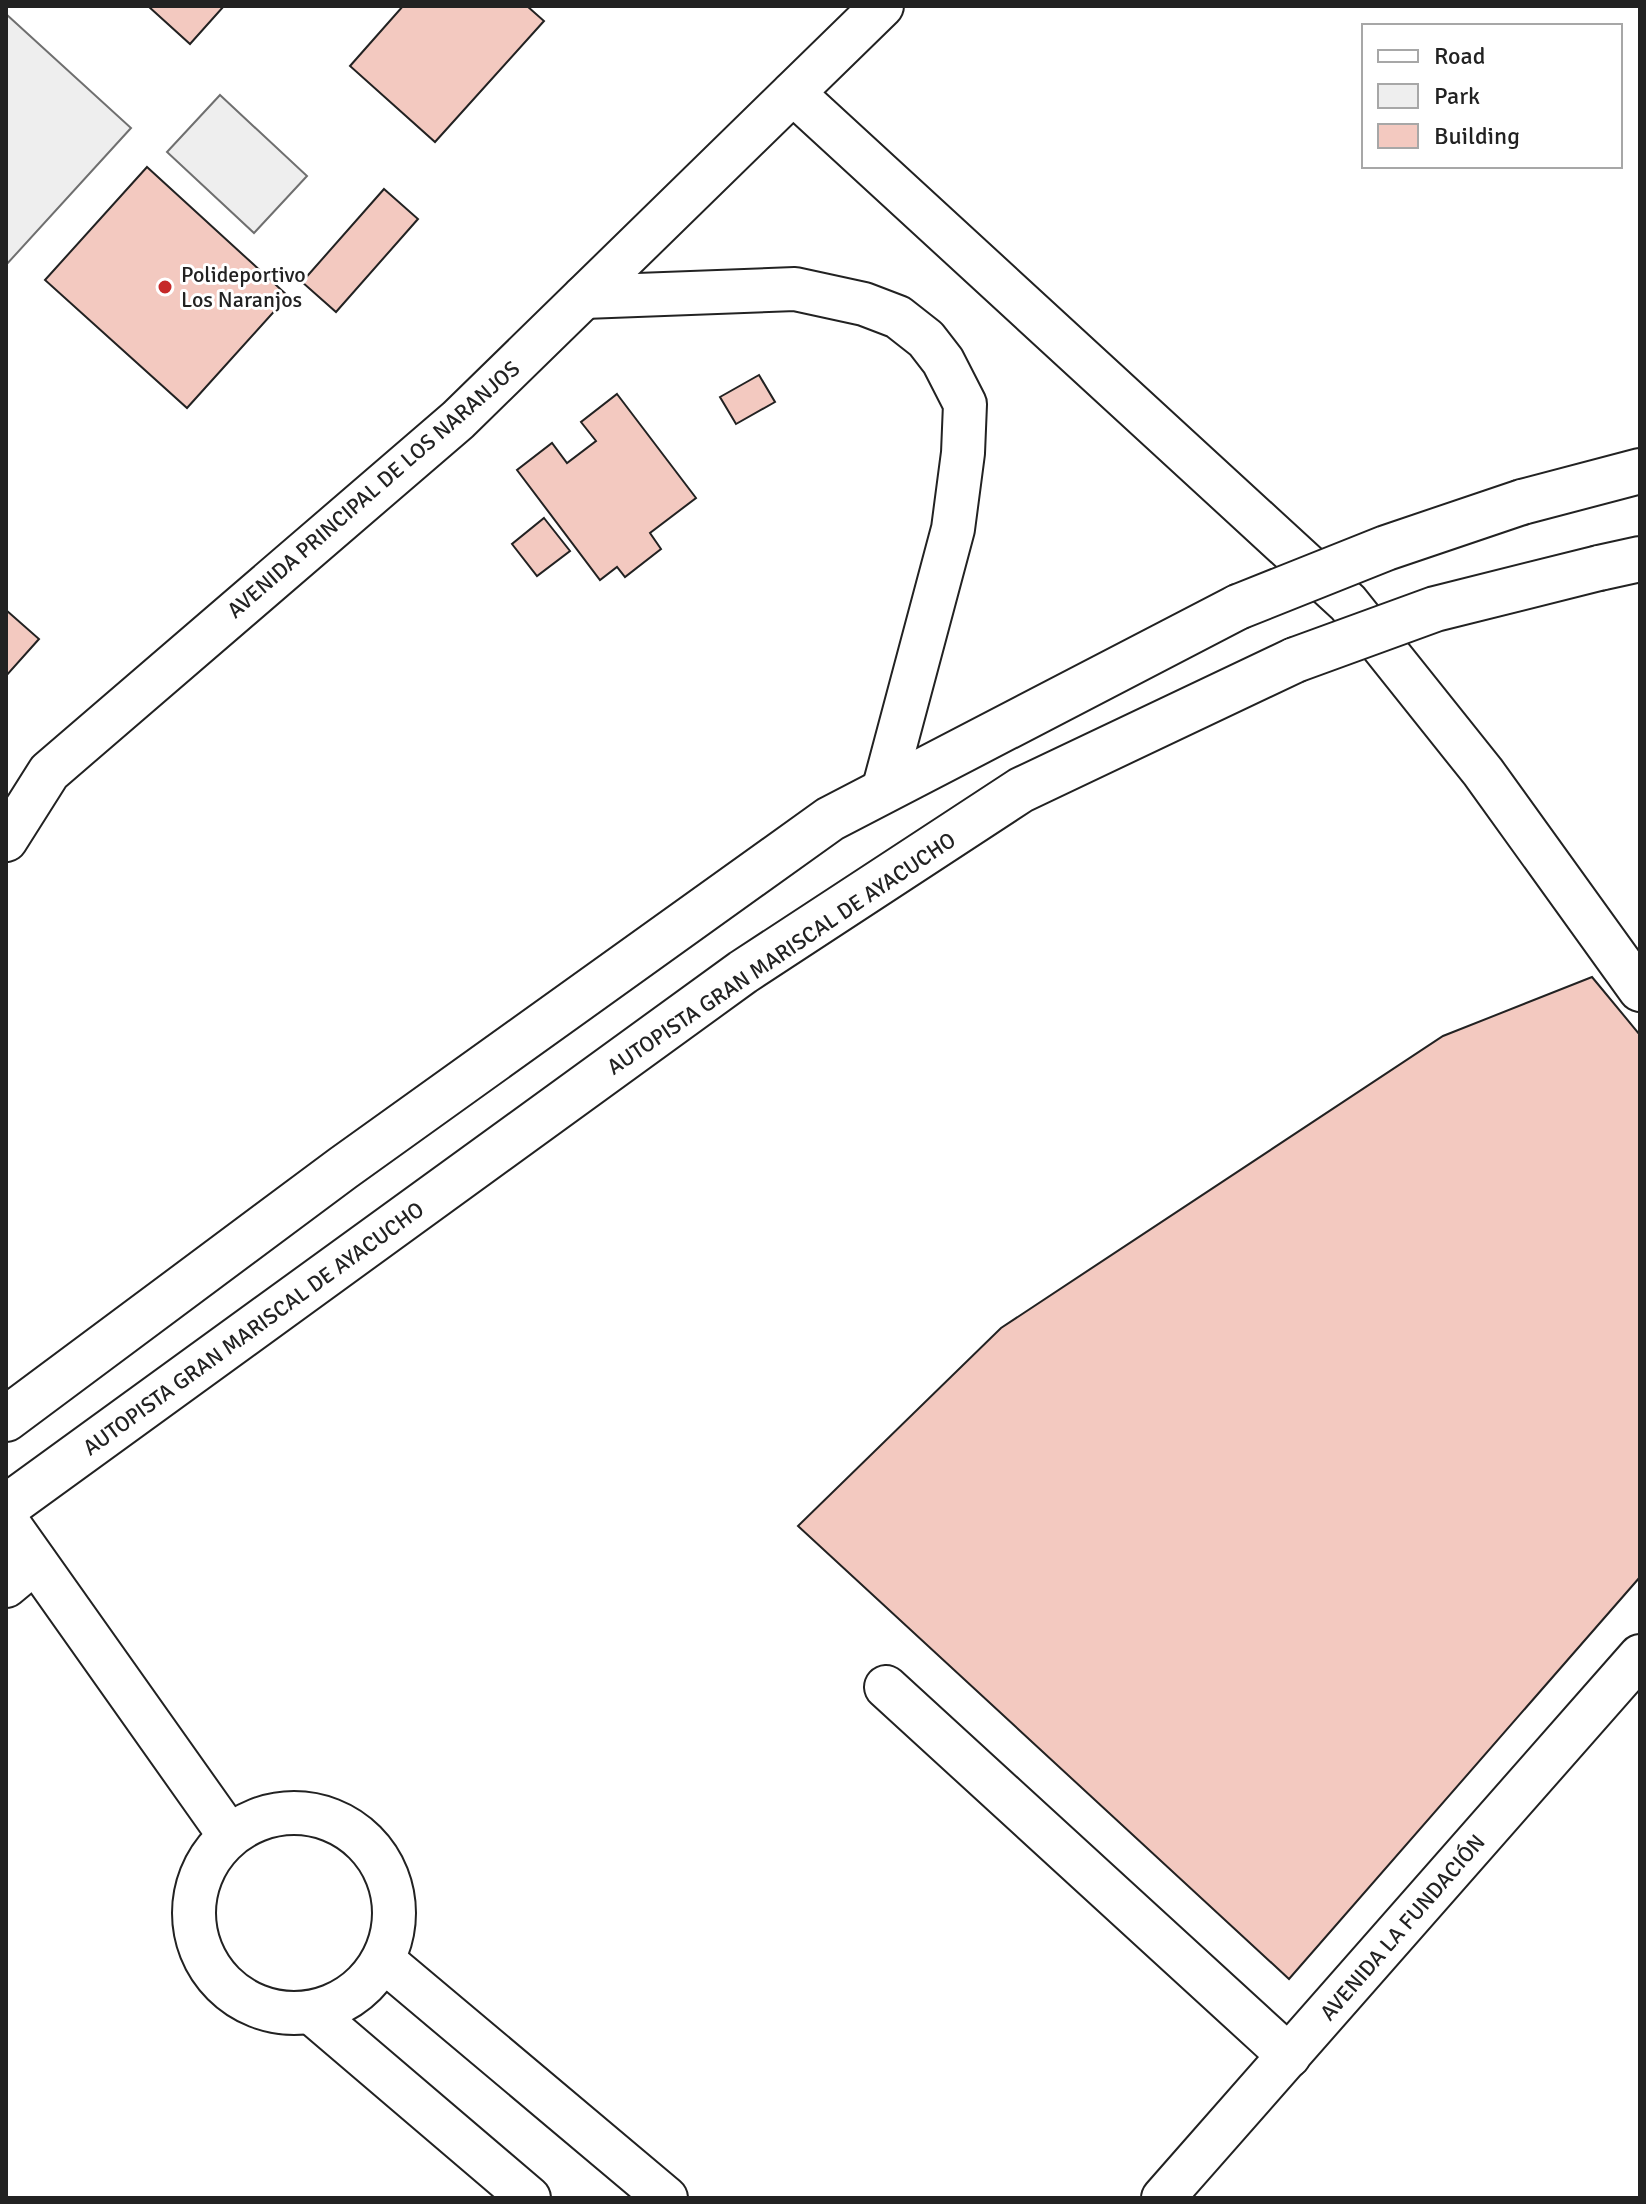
<svg xmlns="http://www.w3.org/2000/svg" width="1646" height="2204" viewBox="0 0 1646 2204" font-family="Signika,sans-serif">
<rect width="100%" height="100%" fill="#fff"/>
<g fill="#eee" stroke="#6f6f6f" stroke-width="2">
<polygon points="6,14 131,128 6,265"/>
<polygon points="220,95 307,176 254,233 167,152"/>
</g>
<g fill="#f3c9c0" stroke="#222" stroke-width="2">
<polygon points="148,6 224,6 190,44"/>
<polygon points="403,6 527,6 544,21 435,142 350,66"/>
<polygon points="147,167 288,296 187,408 45,280"/>
<polygon points="384,189 418,219 336,312 302,282"/>
<polygon points="759,375 775,402 736,424 720,397"/>
<polygon points="617,394 696,498 650,533 661,549 625,577 617,567 600,580 517,470 552,443 567,463 596,441 581,422"/>
<polygon points="544,518 570,551 537,576 512,544"/>
<polygon points="6,610 39,639 6,676"/>
<polygon points="1592,977 1640,1035 1640,1577 1289,1979 798,1526 1001,1328 1443,1036"/>
</g>
<g fill="none" stroke-linecap="round" stroke-linejoin="round">
<g stroke="#222" stroke-width="46">
<g id="minor">
<polyline points="793,93 1348,603 1483,772 1640,990"/>
<polyline points="584,297 795,289 864,304 898,317 926,339 943,361 965,404 963,453 953,529 883,791"/>
<polyline points="6,840 49,772 458,420 882,6"/>
<polyline points="6,1520 229,1835"/>
<polyline points="6,1586 35,1562"/>
<polyline points="886,1687 1289,2056"/>
<circle cx="294" cy="1913" r="100"/>
<polyline points="383,1960 666,2198"/>
<polyline points="311,2012 529,2198"/>
<polyline points="1163,2198 1640,1656"/>
</g>
</g>
<g stroke="#222" stroke-width="48">
<g id="highway">
<polyline points="1522,502 1640,471"/>
<polyline points="1599,568 1640,559"/>
<polyline points="6,1419 343,1168 830,819 1238,607"/>
<polyline points="6,1507 743,972 1021,790 1295,660"/>
</g>
</g>
<use href="#minor" stroke="#fff" stroke-width="42"/>
<use href="#highway" stroke="#fff" stroke-width="44"/>
<g stroke="#222" stroke-width="48" stroke-linecap="butt">
<g id="highway-bridge">
<polyline points="1238,607 1386,548 1522,502"/>
<polyline points="1295,660 1435,609 1599,568"/>
</g>
</g>
<use href="#highway-bridge" stroke="#fff" stroke-width="44"/>
</g>
<circle fill="#c62828" stroke="#fff" stroke-width="3" cx="165" cy="287" r="8"/>
<g text-anchor="middle" stroke-width="6" stroke-linejoin="round" paint-order="stroke">
<g font-size="22" fill="#222" stroke="#fff" text-anchor="start">
<text x="181" y="282">Polideportivo<tspan x="181" dy="25">Los Naranjos</tspan></text>
</g>
<g font-size="22" fill="#222" stroke="#fff">
<text transform="translate(373 489) rotate(-41)" y="8">AVENIDA PRINCIPAL DE LOS NARANJOS</text>
<text transform="translate(781 953) rotate(-34)" y="8">AUTOPISTA GRAN MARISCAL DE AYACUCHO</text>
<text transform="translate(253 1328) rotate(-36)" y="8">AUTOPISTA GRAN MARISCAL DE AYACUCHO</text>
<text transform="translate(1402 1927) rotate(-49)" y="8">AVENIDA LA FUNDACIÓN</text>
</g>
</g>
<rect width="1646" height="2204" fill="none" stroke="#222222" stroke-width="16"/>
<rect x="1362" y="24" width="260" height="144" fill="#ffffff" stroke="#a7a7a7" stroke-width="2"/>
<rect x="1378" y="50" width="40" height="12" fill="#ffffff" stroke="#a7a7a7" stroke-width="2"/>
<text x="1434" y="64" font-size="24" fill="#222222">Road</text>
<rect x="1378" y="84" width="40" height="24" fill="#eeeeee" stroke="#a7a7a7" stroke-width="2"/>
<text x="1434" y="104" font-size="24" fill="#222222">Park</text>
<rect x="1378" y="124" width="40" height="24" fill="#f3c9c0" stroke="#a7a7a7" stroke-width="2"/>
<text x="1434" y="144" font-size="24" fill="#222222">Building</text>
</svg>
